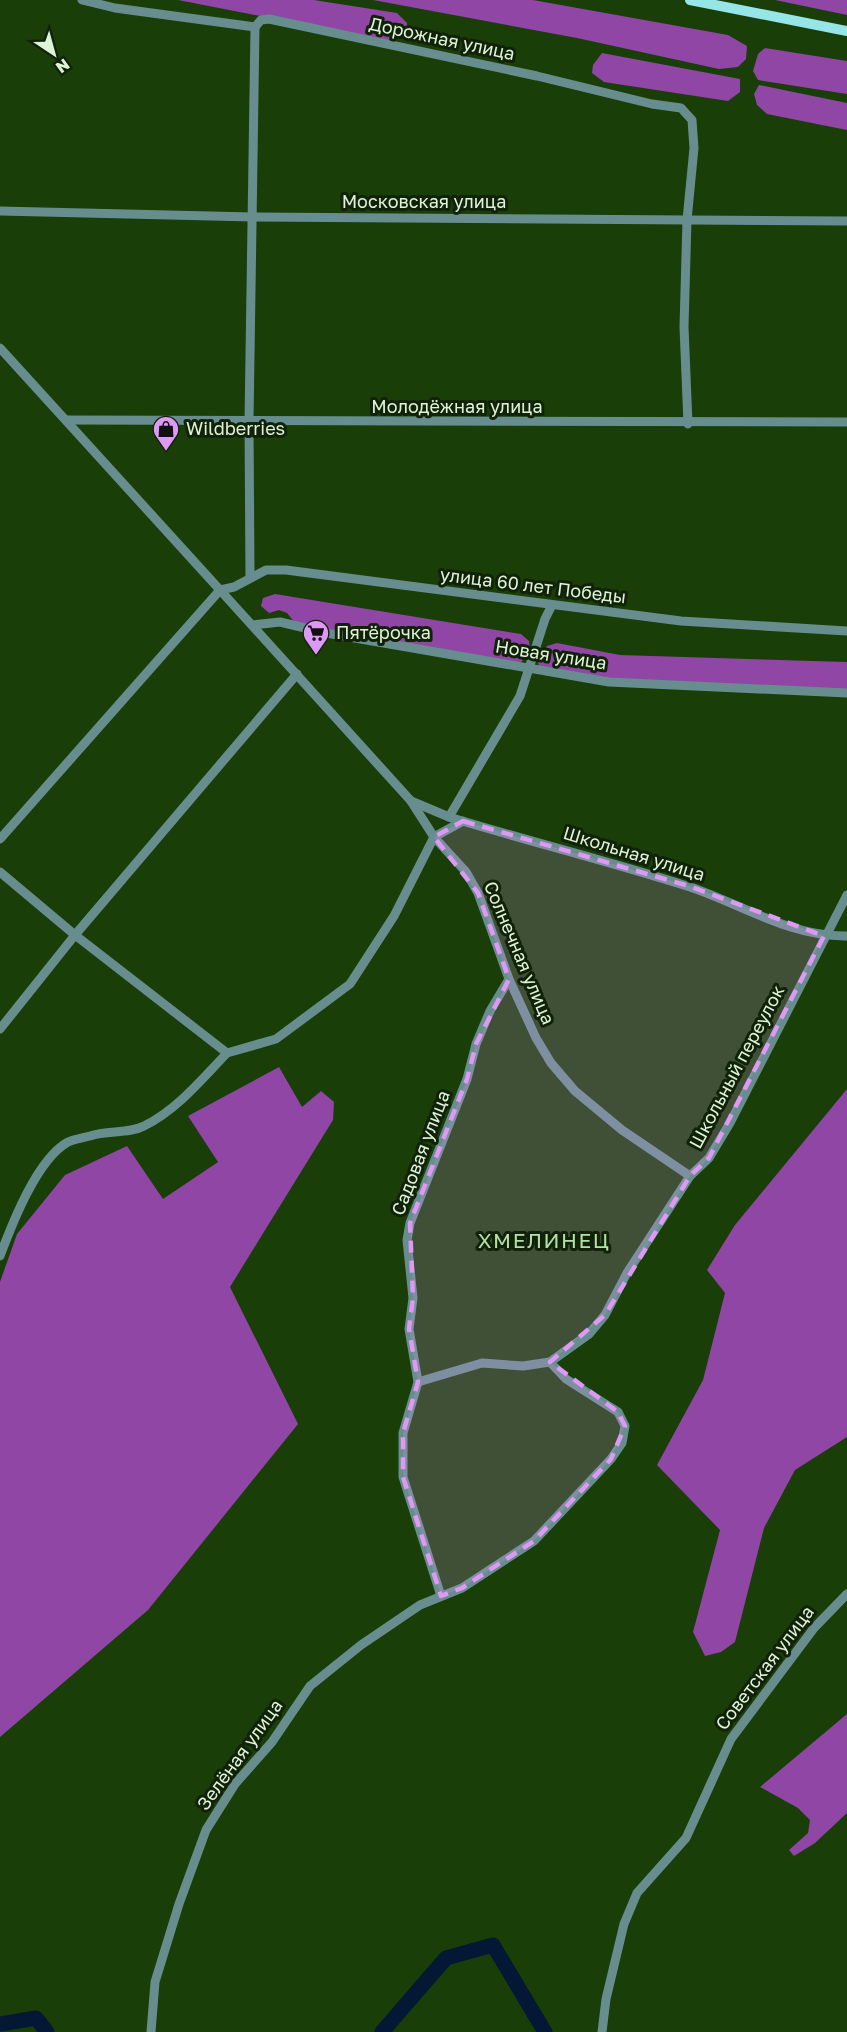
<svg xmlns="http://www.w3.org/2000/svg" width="847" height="2032" viewBox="0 0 847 2032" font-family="'Golos Text',sans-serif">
<rect width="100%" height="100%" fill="#193e07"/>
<g fill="#8f46a5">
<polygon points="178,0 314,0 397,13 407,23 407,32 389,41"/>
<polygon points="373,0 533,0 728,35 747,46 746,59 738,67 719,69 577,38"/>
<polygon points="775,0 847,0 847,15"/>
<polygon points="765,48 847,61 847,94 758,80 753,71 758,54"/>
<polygon points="602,53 740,79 740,92 728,101 604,82 592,73 593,65"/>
<polygon points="759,85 847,103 847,130 767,114 757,105 754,94"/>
<polygon points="275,594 521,634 529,641 530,650 520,664 295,623 287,613 279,610 269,613 261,606 263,598"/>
<polygon points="557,643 620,655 847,662 847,691 612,680 539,668 538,661 547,646"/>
<polygon points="279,1067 302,1107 321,1091 334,1102 333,1120 230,1287 298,1424 148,1610 0,1737 0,1282 17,1234 65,1175 127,1146 163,1199 218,1162 188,1116"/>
<polygon points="847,1089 847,1437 795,1470 764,1528 735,1642 721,1652 705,1656 693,1632 720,1530 657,1465 703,1380 725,1293 707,1270 735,1225"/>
<polygon points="847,1714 847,1813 815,1843 794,1856 789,1850 808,1833 810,1820 798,1808 760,1787"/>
</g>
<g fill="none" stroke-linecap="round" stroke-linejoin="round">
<g stroke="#041735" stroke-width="15">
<polyline points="0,2024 36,2018 47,2032"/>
<polyline points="382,2032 446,1958 493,1945 545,2032"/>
</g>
<g stroke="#688d8e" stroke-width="9">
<polyline points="82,0 115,8 255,27 261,20 269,19 537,76 652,104 681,108 692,120 694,148 687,220 684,327 688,424"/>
<polyline points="0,211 253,217 847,221"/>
<polyline points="0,348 220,590 0,839"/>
<polyline points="66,420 847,422"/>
<polyline points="250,577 249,422 255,27"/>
<polyline points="220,590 411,801 434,837 466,872 478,893 509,979 536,1038 551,1063 575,1091 622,1130 690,1176"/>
<polyline points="220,590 234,587 266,570 286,570 681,621 847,631"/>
<polyline points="253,625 280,622 326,633 609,682 847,693"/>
<polyline points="297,674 75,935 227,1053 276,1039 350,984 394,916 434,837 463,821"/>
<path d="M 411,801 L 449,817 C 528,841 608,861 687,886 C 740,903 789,937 847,936"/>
<polyline points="449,817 520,696 545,619 552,605"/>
<polyline points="0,872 75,935 0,1029"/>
<path d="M 0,1256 C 12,1224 37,1159 68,1142 C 74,1139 83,1138 90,1136 C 107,1130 129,1134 144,1126 C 177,1110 203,1078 227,1053"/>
<polyline points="418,1382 482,1363 523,1366 550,1362 589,1334 605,1315 627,1273 690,1176 709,1158 730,1123 847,895"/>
<polyline points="441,1596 403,1477 403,1433 418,1382 409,1329 413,1298 407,1240 410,1223 467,1079 476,1044 490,1011 509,979"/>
<polyline points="151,2032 155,1982 179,1904 206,1830 235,1784 272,1742 310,1686 361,1645 420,1605 462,1588 534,1541 611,1459 622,1443 625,1426 618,1412 566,1379 550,1362"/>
<polyline points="602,2032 606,1999 624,1924 637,1893 686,1838 731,1739 814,1628 847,1594"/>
</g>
<polyline stroke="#96e6e8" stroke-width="10" points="690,0 847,31"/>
</g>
<path fill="#dd99f3" fill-opacity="0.2" stroke="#dd99f3" stroke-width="4.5" stroke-dasharray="12 8" stroke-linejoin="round" d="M 463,821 L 689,886 L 824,936 L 709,1158 L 690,1176 L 605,1315 L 550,1362 L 618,1412 L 625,1426 L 611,1459 L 534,1541 L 462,1588 L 441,1596 L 403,1477 L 403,1433 L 418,1382 L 409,1329 L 413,1298 L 410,1223 L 467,1079 L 476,1044 L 509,979 L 478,893 L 434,837 Z"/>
<defs>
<g id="shop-pin" transform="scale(1.35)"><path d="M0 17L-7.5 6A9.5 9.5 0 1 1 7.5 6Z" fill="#dd99f3" stroke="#11210a"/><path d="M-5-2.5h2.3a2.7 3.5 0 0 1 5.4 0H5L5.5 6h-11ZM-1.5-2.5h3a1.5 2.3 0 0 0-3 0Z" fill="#111"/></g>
<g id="supermarket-pin" transform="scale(1.35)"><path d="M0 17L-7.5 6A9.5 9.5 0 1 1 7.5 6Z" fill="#dd99f3" stroke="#11210a"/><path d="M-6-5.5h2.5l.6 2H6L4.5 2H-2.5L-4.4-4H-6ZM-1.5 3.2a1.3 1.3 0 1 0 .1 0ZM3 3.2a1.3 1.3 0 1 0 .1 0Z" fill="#111"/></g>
</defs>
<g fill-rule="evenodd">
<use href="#shop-pin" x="166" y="429"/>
<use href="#supermarket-pin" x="316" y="633"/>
</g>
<g text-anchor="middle" stroke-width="6" stroke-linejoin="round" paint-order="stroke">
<g font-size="18" fill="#def4d7" stroke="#11210a">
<text transform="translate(442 39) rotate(12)" y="6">Дорожная улица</text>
<text x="424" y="208">Московская улица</text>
<text x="457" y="413">Молодёжная улица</text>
<text transform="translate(533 586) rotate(7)" y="6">улица 60 лет Победы</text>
<text transform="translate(551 655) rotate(9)" y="6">Новая улица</text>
<text transform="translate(634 854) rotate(17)" y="6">Школьная улица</text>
<text transform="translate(519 953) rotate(67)" y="6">Солнечная улица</text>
<text transform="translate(737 1067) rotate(-62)" y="6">Школьный переулок</text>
<text transform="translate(421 1153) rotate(-69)" y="6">Садовая улица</text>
<text transform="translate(765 1668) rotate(-53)" y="6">Советская улица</text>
<text transform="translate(240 1755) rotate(-54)" y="6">Зелёная улица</text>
</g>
<g font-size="18" fill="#def4d7" stroke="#11210a" text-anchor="start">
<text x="186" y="435">Wildberries</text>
<text x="336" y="639">Пятёрочка</text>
</g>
<g font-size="21" letter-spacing="1.5" fill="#b4e0a5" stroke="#11210a">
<text x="544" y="1248">ХМЕЛИНЕЦ</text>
</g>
</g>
<g transform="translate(54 54) rotate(144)" stroke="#11210a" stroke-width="4.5" paint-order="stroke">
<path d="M0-4.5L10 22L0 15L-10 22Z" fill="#def4d7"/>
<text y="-9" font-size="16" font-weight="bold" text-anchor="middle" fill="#def4d7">N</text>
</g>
</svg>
